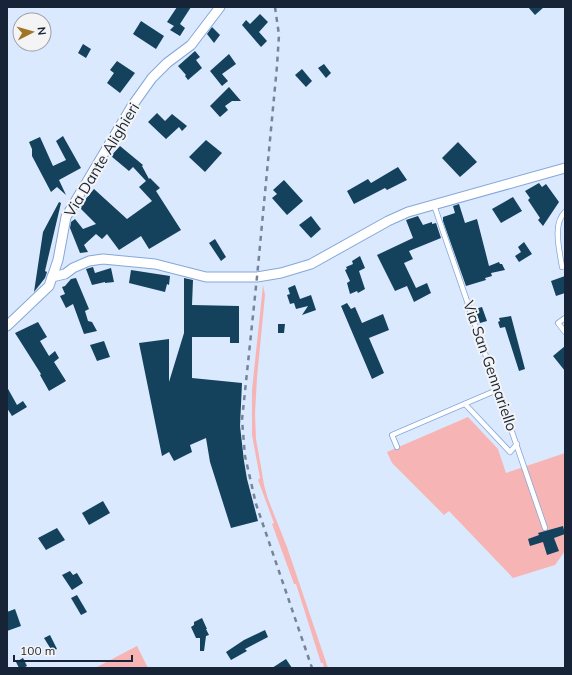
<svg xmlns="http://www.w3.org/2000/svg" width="572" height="675" viewBox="0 0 572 675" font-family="Mulish,sans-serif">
<rect width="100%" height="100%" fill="#dae9fe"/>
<g fill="#f7b4b4">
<polygon points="263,285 265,295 257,378 255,413 256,439 261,467 264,485 268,499 287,547 328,668 324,668 323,663 321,663 296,584 294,584 272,524 274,523 258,480 260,478 252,435 252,390"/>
<polygon points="468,417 498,449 506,473 565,453 565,551 555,565 513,578 449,511 444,515 392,463 387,452"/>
<polygon points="137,646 148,668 95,668"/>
</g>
<g fill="#14415c">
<polygon points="177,7 191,7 180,24 185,28 180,36 170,30 174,26 167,22"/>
<polygon points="528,7 544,7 535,15"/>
<polygon points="260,14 268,22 259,32 267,41 261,47 242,25 246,20 250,24"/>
<polygon points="141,21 164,36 156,49 133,34"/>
<polygon points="212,27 220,35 214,43 207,34"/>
<polygon points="83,44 91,49 86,58 78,53"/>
<polygon points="195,51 200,57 196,60 202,68 188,80 185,76 186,75 178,66"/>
<polygon points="229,54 236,64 222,74 228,81 222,86 210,71"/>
<polygon points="117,61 135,73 120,93 107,83 114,73 110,70"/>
<polygon points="324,64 331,73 326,78 318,68"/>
<polygon points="302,69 312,81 306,87 295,75"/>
<polygon points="229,87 241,101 232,101 225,106 228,110 220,117 210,106"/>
<polygon points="157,113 165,121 172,114 187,126 182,131 179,127 166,139 148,122"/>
<polygon points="63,136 81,168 59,180 66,195 57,187 51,192 32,156 32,149 29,142 40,137 53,166 66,160 56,141"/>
<polygon points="206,140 222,153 205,172 189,157"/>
<polygon points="458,142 477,162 460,177 442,158"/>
<polygon points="120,146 143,165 142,166 149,179 150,178 160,188 156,191 181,230 149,249 141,236 119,250 107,234 102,239 96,234 84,245 88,252 80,253 70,228 71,222 75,219 83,229 96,224 79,207 94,189 127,219 152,201 139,187 146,181 133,167 129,171 111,156"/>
<polygon points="398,167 407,180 387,190 385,188 354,204 347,191 368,179 371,183"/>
<polygon points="284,180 303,201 287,215 272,198 277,194 273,190"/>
<polygon points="539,183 542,187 546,184 559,202 543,226 538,220 540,218 528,200 530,198 525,191"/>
<polygon points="513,197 522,211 501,223 492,209"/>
<polygon points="59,202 61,203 45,271 47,272 45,278 34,292 43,232"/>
<polygon points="459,204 465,223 477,219 489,266 499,262 500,264 502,264 505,270 491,273 492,276 485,278 486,280 466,286 443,221 443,217 455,213 453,206"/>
<polygon points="311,216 321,229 311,238 299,225"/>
<polygon points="418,216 423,225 432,222 432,224 436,223 441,238 409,251 413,259 404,263 416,288 427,283 431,293 414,302 407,286 395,291 377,255 413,238 406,220"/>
<polygon points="215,239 226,257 221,261 209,243"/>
<polygon points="524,242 532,254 519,262 515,256 521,252 518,247"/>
<polygon points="360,256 365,268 359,271 365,289 358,293 357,291 350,294 347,283 350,281 345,270 347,269 346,267 353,264 352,261"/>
<polygon points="93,267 95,273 111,268 114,282 105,283 105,282 92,285 86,269"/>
<polygon points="131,270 170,276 169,285 167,284 165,292 129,283"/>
<polygon points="565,276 565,293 556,296 551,281"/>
<polygon points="76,278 89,309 85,311 88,321 92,322 97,331 84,334 73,304 66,308 60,296 65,294 62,287 65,286 71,279"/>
<polygon points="184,278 193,280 192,305 239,306 239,343 230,343 230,337 192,337 192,378 242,383 240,426 244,461 247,479 258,521 231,528 210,462 206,438 190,445 192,452 174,461 169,452 162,456 139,343 169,339 169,382 184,333"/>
<polygon points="295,285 300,299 311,295 316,310 302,315 308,306 296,309 294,303 290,304 287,295 290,294 288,288"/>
<polygon points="347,303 351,309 355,307 362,323 383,314 389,330 369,338 384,373 372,379 341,306"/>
<polygon points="482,307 487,321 480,323 475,309"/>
<polygon points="511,316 525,369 519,371 505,327 500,328 498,322 500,321 499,318"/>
<polygon points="38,322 47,337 40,341 49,356 55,351 59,358 54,362 66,381 49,391 40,375 41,374 15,333"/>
<polygon points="278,324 285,324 284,333 278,333"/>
<polygon points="104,341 110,357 97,361 90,345"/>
<polygon points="565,346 565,371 553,356"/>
<polygon points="7,387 17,405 23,401 27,407 12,416 7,408"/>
<polygon points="103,501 110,513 89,525 82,513"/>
<polygon points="563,526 565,534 554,538 559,551 547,555 543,542 530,546 528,539 539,535 538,533"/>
<polygon points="57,528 65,540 46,550 38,538"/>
<polygon points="70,571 73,575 77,573 83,583 72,590 62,575"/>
<polygon points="77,595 87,612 81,615 71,598"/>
<polygon points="15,609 21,626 7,631 7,612"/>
<polygon points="202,618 207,629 206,629 209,635 206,636 204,651 200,651 200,638 196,638 191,627 194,625 194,622"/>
<polygon points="265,630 268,637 245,649 247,651 231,660 226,652 244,640"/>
<polygon points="50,635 57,649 52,651 44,638"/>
<polygon points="23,658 27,666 23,668 19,668 16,662"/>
<polygon points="286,659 292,668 272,668"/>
</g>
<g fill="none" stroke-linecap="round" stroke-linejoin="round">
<g stroke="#85a7da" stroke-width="6">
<g id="service">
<polyline points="434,205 545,528"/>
<path d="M 562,267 C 560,252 552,224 565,212"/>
<polyline points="565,318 558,323 565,332"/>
<polyline points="465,404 510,452 517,444"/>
<polyline points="397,447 392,435 497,390"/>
</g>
</g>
<g stroke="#85a7da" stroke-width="11">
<g id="minor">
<polyline points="52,277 65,274 73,268 89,261 103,259 155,264 206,277 257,277 281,273 311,264 388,221 408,212 565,168"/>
<polyline points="7,326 49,286 58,260 66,217 132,106 152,78 167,63 191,45 220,7"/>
</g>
</g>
<use href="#service" stroke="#fff" stroke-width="4.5"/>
<use href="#minor" stroke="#fff" stroke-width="9"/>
<polyline stroke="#768498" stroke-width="2.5" stroke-dasharray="5 5" stroke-linecap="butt" points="275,7 279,35 277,66 257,277 242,420 245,456 256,504 312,668"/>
</g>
<g text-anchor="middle" stroke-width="4" stroke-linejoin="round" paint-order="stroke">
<g font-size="15" fill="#172437" stroke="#f4f4f4">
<text transform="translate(102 160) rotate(-59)" y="5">Via Dante Alighieri</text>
<text transform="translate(490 366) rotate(71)" y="5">Via San Gennariello</text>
</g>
</g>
<rect width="572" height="675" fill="none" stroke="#172437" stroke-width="16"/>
<g transform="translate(32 32) rotate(84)"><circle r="19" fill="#f4f4f4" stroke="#9ca1a8"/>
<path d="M0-3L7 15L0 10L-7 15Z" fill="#a17526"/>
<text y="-6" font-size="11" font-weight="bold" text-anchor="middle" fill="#172437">N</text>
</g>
<path d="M14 655v6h118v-6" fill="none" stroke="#172437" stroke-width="2"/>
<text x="20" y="655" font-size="12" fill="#172437" stroke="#f4f4f4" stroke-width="3" paint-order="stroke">100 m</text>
</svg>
